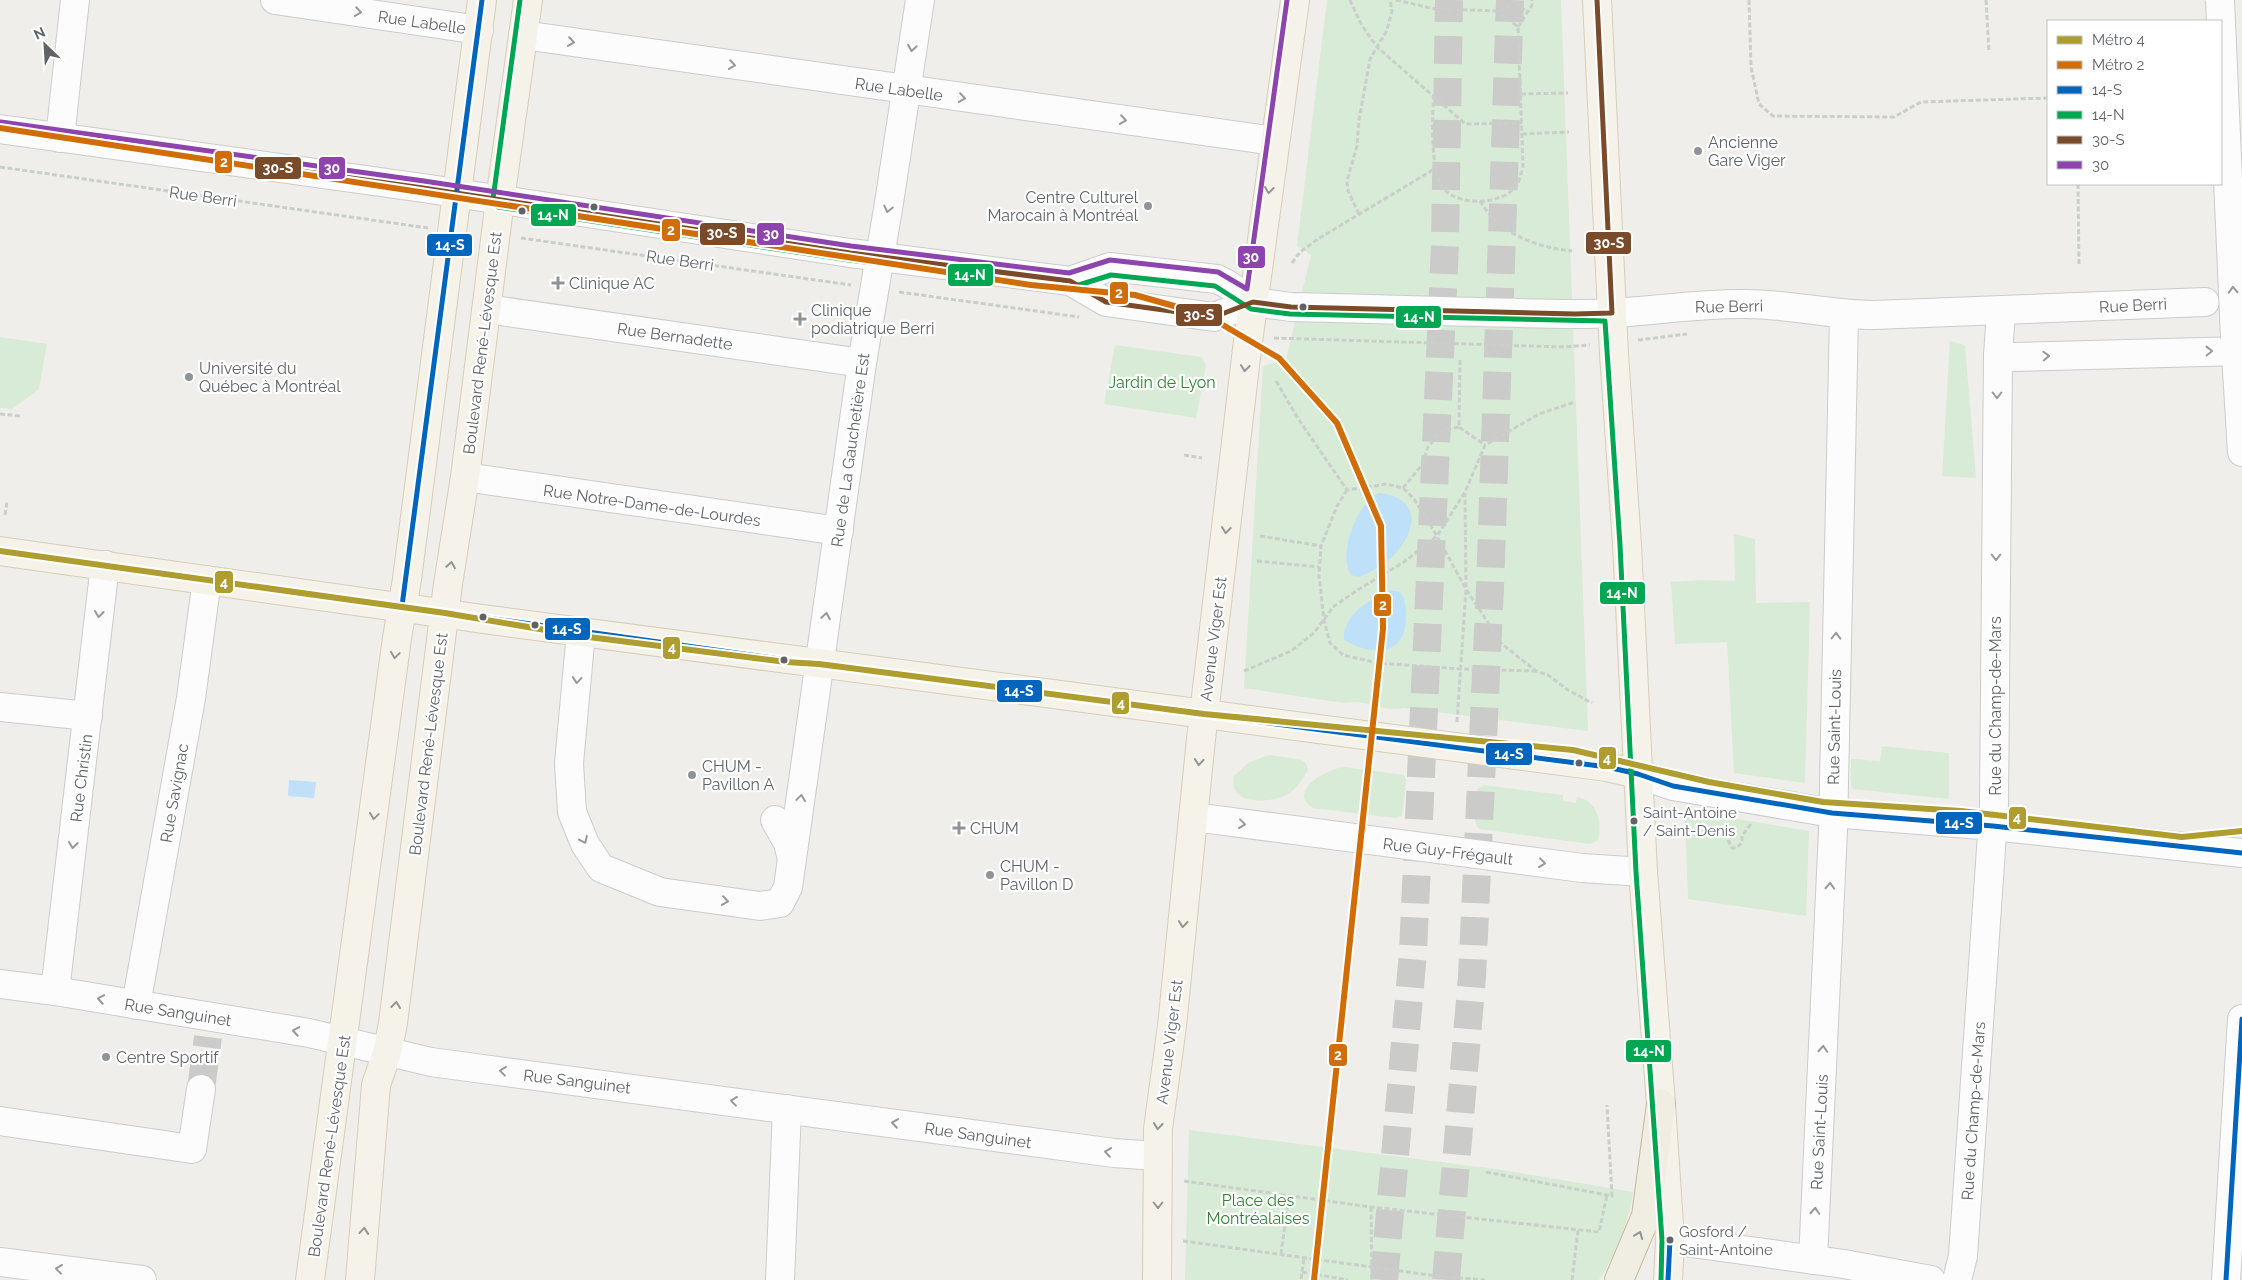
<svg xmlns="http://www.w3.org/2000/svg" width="2242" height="1280" viewBox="0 0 2242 1280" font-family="Raleway,sans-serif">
<rect width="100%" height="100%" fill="#efeeea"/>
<g fill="#d8ebd6">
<path d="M 1327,0 L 1561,0 L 1588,731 L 1404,708 C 1384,713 1365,698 1344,703 L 1244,688 L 1263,366 L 1286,359 L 1311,255 L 1297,246 Z"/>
<polygon points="0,337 47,344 39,389 12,409 0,408"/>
<polygon points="1950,341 1965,345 1976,478 1942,476"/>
<polygon points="1115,345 1202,357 1206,365 1196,418 1104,404"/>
<polygon points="1734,534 1755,539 1756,603 1810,602 1805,783 1734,773 1727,642 1675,644 1671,582 1702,580 1735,581"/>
<polygon points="1882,746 1949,753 1949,799 1853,789 1851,784 1851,759 1880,761"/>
<path d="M 1270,755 L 1302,760 L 1306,763 L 1308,770 C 1302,781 1295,791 1284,796 C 1265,804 1228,804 1234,776 L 1249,762 Z"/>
<path d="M 1345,767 L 1404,775 L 1406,780 L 1402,816 L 1395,818 L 1313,808 C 1286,791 1328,768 1345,767 Z"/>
<path d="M 1483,785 L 1563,795 L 1563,801 L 1576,803 L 1577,797 C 1597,800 1603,822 1598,840 L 1590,844 L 1480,829 L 1477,827 L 1475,820 L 1477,789 Z"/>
<polygon points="1691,811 1809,831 1806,916 1688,899 1685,819 1687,813"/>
<path d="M 1189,1130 L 1503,1170 L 1633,1192 C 1628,1224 1617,1253 1599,1280 L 1185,1280 Z"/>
</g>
<g fill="#bfe0f9">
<path d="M 1379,493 C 1420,497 1418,529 1395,554 C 1385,564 1372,572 1359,577 L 1351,575 C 1337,554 1357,503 1379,493 Z"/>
<path d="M 1390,590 L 1400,592 C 1406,601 1406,607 1406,617 C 1406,657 1371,656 1344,640 C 1342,615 1370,599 1390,590 Z"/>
<polygon points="289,780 316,782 314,798 288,796"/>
</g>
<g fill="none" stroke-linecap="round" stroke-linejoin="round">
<polyline stroke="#cbcbca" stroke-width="28" stroke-dasharray="28 14" stroke-linecap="butt" points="201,1089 208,1037"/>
<g stroke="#cbcbca" stroke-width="28" stroke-dasharray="28 14" stroke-linecap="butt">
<polyline points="1384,1280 1413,952 1445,245 1449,0"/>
<polyline points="1446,1280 1472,977 1490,588 1510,0"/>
</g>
<g stroke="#cbcccc" stroke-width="30">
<g id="minor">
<polyline points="275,0 479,30"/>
<polyline points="523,35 1275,141"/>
<path d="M 0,129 L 423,188 L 850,253 L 1070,281 L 1106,302 L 1214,317 L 1253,302 L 1291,307 C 1386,309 1481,313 1575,314 C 1633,315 1689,303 1746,304 C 1789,304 1831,315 1874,315 L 2205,302"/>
<polyline points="60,138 75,0"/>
<polyline points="1070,281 1110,267 1217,279 1227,284 1253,302"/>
<polyline points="487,309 862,363"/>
<polyline points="2235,338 2242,452"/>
<polyline points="1998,356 2013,357 2242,351"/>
<polyline points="465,477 839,531"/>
<polyline points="581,632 569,763 572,812 585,844 601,868 660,892 760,906 780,903 788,887 862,363 889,203 920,0"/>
<polyline points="0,707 88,716"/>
<polyline points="1638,774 1673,786 1832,813 1993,826 2242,853"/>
<polyline points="1194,817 1582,868 1643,872"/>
<polyline points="775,820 788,843 792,859"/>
<polyline points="0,984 55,991 309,1033 431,1062 1114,1153 1157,1156"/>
<polyline points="55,991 105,565"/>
<polyline points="136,1005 191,698 207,580"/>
<polyline points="0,1121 192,1149 201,1089"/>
<polyline points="1670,1240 1844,1264 1931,1280"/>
<polyline points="1813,1260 1833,830 1844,315"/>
<polyline points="0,1262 142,1280"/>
<polyline points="780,1280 787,1109"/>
<polyline points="1957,1280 1963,1256 1994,805 1998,356 2001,311"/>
<polyline points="2226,1280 2242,1019"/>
</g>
</g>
<g stroke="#d7ceb8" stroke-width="30">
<g id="major">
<polyline points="1597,0 1614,354 1627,545 1643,872 1661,1104 1670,1240 1668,1280"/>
<polyline points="0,551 483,619 1607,767 1638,774"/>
<polyline points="310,1280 397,638 407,579 482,0"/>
<polyline points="360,1280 376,1085 387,1053 393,1023 448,584 465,477 500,200 528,0"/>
<polyline points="1157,1280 1158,1129 1172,1026 1201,739 1247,349 1295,0"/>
</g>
</g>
<g stroke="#c8b996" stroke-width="30">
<polyline id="highway" points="1619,1280 1646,1216 1661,1104"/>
</g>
<g stroke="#cacfcc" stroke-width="3" stroke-dasharray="5 2.5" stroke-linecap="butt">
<polyline points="1350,0 1361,24 1377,47 1463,122 1468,124 1522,123"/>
<polyline points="1396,0 1435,9 1498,11 1506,8 1516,0"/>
<polyline points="1749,0 1751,67 1759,104 1773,116 1894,117 1921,102 2048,98"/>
<polyline points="1986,0 1989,52"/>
<polyline points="1515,2 1527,12"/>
<polyline points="1518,27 1532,5 1532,0"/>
<polyline points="1521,94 1568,93"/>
<path d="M 1434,95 C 1432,115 1430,175 1444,189 C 1460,207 1503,205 1517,185 C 1520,180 1521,173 1523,167 L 1518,27 L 1498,11"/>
<polyline points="1522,134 1569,132"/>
<polyline points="0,167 428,228"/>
<polyline points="2078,184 2079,266"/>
<path d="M 1480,201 C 1500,234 1535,247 1572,251"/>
<polyline points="1359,214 1348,191 1347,181 1357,146 1359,120 1370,59 1387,30 1392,11 1390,0"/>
<polyline points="521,238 851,285"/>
<polyline points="1292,263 1300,252 1318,239 1436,168"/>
<polyline points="899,292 1079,317"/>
<polyline points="1274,338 1563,347 1590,345"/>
<polyline points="1638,340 1687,334"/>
<polyline points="1460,360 1459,427 1485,445"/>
<polyline points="1276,381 1299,420 1347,490 1387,484 1403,488 1414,499 1429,522 1466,589 1502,644 1536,671 1548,675 1568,690 1592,703"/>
<polyline points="0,414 21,416"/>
<polyline points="1184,455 1202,458"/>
<polyline points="1403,488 1422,465 1428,447 1441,431 1459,427"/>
<polyline points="1347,490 1337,506 1321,546 1319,575 1324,620 1330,643 1343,655 1378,663 1461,669 1536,671"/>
<polyline points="5,515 7,501"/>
<polyline points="1260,536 1321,546"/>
<polyline points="1257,561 1319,567"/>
<polyline points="1244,671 1291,651 1314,633 1333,607 1359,589 1404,562 1437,536 1465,492 1485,445 1539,414 1575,402"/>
<polyline points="1457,722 1466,589 1465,494"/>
<polyline points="1728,840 1732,848 1736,848 1742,843 1742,836 1751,824"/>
<polyline points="1486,1172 1612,1196 1607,1105"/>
<polyline points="1184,1181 1371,1207 1599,1232 1607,1195"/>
<polyline points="1371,1207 1372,1280"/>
<polyline points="1183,1241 1437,1276 1485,1280"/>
<polyline points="1281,1254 1289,1196"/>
<polyline points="1302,1272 1348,1280"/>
<polyline points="1301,1279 1304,1258"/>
<polyline points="1572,1280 1578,1230"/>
</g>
<use href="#minor" stroke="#fdfcfc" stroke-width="28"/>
<use href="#major" stroke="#f4f2e9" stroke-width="28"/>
<use href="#highway" stroke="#f0ede3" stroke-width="28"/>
<g stroke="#cbcccc" stroke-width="30" stroke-linecap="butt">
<polyline id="minor-bridge" points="2220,0 2235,338"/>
</g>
<use href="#minor-bridge" stroke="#fdfcfc" stroke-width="28"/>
<g stroke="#fff" stroke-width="9">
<g id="bus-1">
<polyline points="482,0 402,606 836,667 1607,767 1638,774 1673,786 1832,813 1993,826 2242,853"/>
<polyline points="1668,1280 1670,1240"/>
<polyline points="2226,1280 2242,1019"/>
</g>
</g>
<g stroke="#fff" stroke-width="9">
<polyline id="bus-2" points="520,0 493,199 494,204 498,207 849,260 1069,288 1111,275 1215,286 1251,309 1290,314 1605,321 1620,545 1636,872 1662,1240 1661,1280"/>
</g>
<g stroke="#fff" stroke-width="9">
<polyline id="bus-3" points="0,129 423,188 850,253 1070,281 1106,302 1214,317 1253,302 1291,307 1575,314 1612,313 1597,0"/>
</g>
<g stroke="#fff" stroke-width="9">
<polyline id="bus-4" points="1,122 424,181 851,246 1069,273 1110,260 1218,272 1247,289 1287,0"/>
</g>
<use href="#bus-1" stroke="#0065bd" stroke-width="5"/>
<use href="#bus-2" stroke="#00a651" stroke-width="5"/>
<use href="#bus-3" stroke="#7a4b2a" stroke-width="5"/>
<use href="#bus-4" stroke="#8e44ad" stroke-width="5"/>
<g stroke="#fff" stroke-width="10">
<polyline id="metro-1" points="0,551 445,613 581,636 786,662 819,664 1204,714 1573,750 1709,782 1823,802 1961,811 2182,837 2242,831"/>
</g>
<g stroke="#fff" stroke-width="10">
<polyline id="metro-2" points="0,128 1031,285 1135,295 1206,315 1279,358 1337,423 1381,526 1383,629 1314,1280"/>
</g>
<use href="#metro-1" stroke="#af9e2f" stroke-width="6"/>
<use href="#metro-2" stroke="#d06d07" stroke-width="6"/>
</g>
<defs><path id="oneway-chevron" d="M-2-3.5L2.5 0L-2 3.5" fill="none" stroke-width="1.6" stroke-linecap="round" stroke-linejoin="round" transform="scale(1.25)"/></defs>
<g stroke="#96999c">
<use href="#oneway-chevron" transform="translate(358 12) rotate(8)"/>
<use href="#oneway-chevron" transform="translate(571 42) rotate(8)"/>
<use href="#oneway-chevron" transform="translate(912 48) rotate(99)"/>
<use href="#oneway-chevron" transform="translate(732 65) rotate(8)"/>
<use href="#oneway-chevron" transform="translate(962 98) rotate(8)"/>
<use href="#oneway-chevron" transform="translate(1123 120) rotate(8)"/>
<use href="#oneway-chevron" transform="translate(888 209) rotate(103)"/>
<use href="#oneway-chevron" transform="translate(2233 290) rotate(-93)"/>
<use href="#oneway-chevron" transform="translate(2209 351) rotate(-1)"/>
<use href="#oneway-chevron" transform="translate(2046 356) rotate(-2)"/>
<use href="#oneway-chevron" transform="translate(1997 395) rotate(90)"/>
<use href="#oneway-chevron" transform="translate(1996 557) rotate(90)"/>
<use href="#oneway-chevron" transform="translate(99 614) rotate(96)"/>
<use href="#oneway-chevron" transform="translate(826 616) rotate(-81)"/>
<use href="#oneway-chevron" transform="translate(1836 636) rotate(-89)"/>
<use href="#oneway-chevron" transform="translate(577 680) rotate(95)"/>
<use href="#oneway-chevron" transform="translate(801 798) rotate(-82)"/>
<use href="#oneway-chevron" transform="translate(1242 824) rotate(7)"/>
<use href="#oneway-chevron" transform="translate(584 840) rotate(65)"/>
<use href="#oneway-chevron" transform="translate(73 845) rotate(97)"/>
<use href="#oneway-chevron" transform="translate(1542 863) rotate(7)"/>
<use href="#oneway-chevron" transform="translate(1830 886) rotate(-87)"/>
<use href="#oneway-chevron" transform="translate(725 901) rotate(8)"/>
<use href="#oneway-chevron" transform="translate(101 999) rotate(-170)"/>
<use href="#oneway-chevron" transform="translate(296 1031) rotate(-170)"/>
<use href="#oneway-chevron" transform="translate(1823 1049) rotate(-87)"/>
<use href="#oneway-chevron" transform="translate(503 1071) rotate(-173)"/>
<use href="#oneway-chevron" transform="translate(734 1101) rotate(-173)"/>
<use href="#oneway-chevron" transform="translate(895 1123) rotate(-172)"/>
<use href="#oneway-chevron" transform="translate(1108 1152) rotate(-172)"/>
<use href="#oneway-chevron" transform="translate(1815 1211) rotate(-87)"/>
<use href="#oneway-chevron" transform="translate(59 1269) rotate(-173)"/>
</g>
<g stroke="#939595">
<use href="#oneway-chevron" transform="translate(1269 190) rotate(97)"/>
<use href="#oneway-chevron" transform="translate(1245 368) rotate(96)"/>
<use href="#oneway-chevron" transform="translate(1226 530) rotate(97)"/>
<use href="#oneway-chevron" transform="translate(451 565) rotate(-81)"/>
<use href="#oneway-chevron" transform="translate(395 655) rotate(98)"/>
<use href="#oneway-chevron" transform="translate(1199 762) rotate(95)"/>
<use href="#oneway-chevron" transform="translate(374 816) rotate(98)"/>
<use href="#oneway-chevron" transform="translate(1183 924) rotate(96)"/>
<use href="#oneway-chevron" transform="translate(396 1005) rotate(-83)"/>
<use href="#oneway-chevron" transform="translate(1158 1126) rotate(96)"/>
<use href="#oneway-chevron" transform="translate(1158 1205) rotate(90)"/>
<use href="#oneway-chevron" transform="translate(364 1231) rotate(-85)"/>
</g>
<use stroke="#929393" href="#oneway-chevron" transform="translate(1639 1235) rotate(-68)"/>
<g fill="#919496" stroke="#fff" stroke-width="2">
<circle cx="1698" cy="151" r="5"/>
<circle cx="1148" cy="206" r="5"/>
<path d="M555.5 275.5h5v5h5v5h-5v5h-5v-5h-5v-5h5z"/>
<path d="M797.5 311.5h5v5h5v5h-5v5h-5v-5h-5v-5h5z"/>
<circle cx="189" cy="377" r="5"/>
<circle cx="692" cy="775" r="5"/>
<path d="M956.5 820.5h5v5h5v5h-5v5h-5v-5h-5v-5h5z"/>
<circle cx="990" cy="875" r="5"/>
<circle cx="106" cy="1057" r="5"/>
</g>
<g fill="#5f6368" stroke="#fff" stroke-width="2">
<circle cx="594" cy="207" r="4.5"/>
<circle cx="522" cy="211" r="4.5"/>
<circle cx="1303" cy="307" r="4.5"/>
<circle cx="483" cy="617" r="4.5"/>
<circle cx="535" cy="625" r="4.5"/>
<circle cx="784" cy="660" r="4.5"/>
<circle cx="1579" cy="763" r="4.5"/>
<circle cx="1634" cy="821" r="4.5"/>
<circle cx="1670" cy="1240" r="4.5"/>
</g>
<g text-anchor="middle" stroke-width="4.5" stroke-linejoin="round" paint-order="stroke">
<g font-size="15" fill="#5f6368" stroke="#fff" text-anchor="start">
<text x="1643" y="818">Saint-Antoine<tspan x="1643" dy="18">/ Saint-Denis</tspan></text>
<text x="1679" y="1237">Gosford /<tspan x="1679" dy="18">Saint-Antoine</tspan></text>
</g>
<g font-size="16" fill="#5f6368" stroke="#fff">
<text transform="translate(422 22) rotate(8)" y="6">Rue Labelle</text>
<text transform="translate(899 89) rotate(8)" y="6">Rue Labelle</text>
<text transform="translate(203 196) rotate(8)" y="6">Rue Berri</text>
<text transform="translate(680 260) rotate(8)" y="6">Rue Berri</text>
<text transform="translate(2133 305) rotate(-3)" y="6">Rue Berri</text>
<text transform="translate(1729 306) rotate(-1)" y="6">Rue Berri</text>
<text transform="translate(675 336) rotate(8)" y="6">Rue Bernadette</text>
<text transform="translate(482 343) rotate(-83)" y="6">Boulevard René-Lévesque Est</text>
<text transform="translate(850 450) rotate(-82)" y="6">Rue de La Gauchetière Est</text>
<text transform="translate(652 505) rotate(8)" y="6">Rue Notre-Dame-de-Lourdes</text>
<text transform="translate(1213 639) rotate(-83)" y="6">Avenue Viger Est</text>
<text transform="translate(1995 706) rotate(-90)" y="6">Rue du Champ-de-Mars</text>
<text transform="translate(1834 727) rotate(-89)" y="6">Rue Saint-Louis</text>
<text transform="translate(428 744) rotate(-83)" y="6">Boulevard René-Lévesque Est</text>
<text transform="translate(81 778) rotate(-83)" y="6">Rue Christin</text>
<text transform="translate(174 793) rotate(-80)" y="6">Rue Savignac</text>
<text transform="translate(1448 851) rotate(7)" y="6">Rue Guy-Frégault</text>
<text transform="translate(178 1012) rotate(9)" y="6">Rue Sanguinet</text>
<text transform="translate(1169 1042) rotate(-83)" y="6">Avenue Viger Est</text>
<text transform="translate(577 1081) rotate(7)" y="6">Rue Sanguinet</text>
<text transform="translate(1973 1111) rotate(-86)" y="6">Rue du Champ-de-Mars</text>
<text transform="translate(1819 1132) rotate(-87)" y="6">Rue Saint-Louis</text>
<text transform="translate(978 1135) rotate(8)" y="6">Rue Sanguinet</text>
<text transform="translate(329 1146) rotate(-82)" y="6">Boulevard René-Lévesque Est</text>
</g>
<g font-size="16" fill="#5f6368" stroke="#fff" text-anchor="start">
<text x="1708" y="148">Ancienne<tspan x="1708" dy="18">Gare Viger</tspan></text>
<text x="1138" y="203" text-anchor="end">Centre Culturel<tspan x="1138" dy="18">Marocain à Montréal</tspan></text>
<text x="569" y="289">Clinique AC</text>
<text x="811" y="316">Clinique<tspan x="811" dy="18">podiatrique Berri</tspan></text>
<text x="199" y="374">Université du<tspan x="199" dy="18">Québec à Montréal</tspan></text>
<text x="702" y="772">CHUM -<tspan x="702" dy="18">Pavillon A</tspan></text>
<text x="970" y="834">CHUM</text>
<text x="1000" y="872">CHUM -<tspan x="1000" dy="18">Pavillon D</tspan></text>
<text x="116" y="1063">Centre Sportif</text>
</g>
<g font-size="16" fill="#348238" stroke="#fff">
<text x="1162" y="388">Jardin de Lyon</text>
<text x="1258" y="1206">Place des<tspan x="1258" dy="18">Montréalaises</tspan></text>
</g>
</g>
<g stroke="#fff" stroke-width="2">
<rect x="214" y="150" width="19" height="24" rx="5" fill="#d06d07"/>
<rect x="254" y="156" width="48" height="24" rx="5" fill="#7a4b2a"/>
<rect x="318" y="156" width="28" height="24" rx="5" fill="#8e44ad"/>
<rect x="530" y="203" width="47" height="24" rx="5" fill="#00a651"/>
<rect x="661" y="218" width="20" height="24" rx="5" fill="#d06d07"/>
<rect x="699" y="222" width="47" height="24" rx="5" fill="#7a4b2a"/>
<rect x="756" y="222" width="29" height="24" rx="5" fill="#8e44ad"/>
<rect x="1585" y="231" width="47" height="24" rx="5" fill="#7a4b2a"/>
<rect x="426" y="233" width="47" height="24" rx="5" fill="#0065bd"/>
<rect x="1237" y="245" width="29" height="24" rx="5" fill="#8e44ad"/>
<rect x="947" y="263" width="47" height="24" rx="5" fill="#00a651"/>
<rect x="1109" y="281" width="20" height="24" rx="5" fill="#d06d07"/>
<rect x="1175" y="303" width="48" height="24" rx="5" fill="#7a4b2a"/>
<rect x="1395" y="305" width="47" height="24" rx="5" fill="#00a651"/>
<rect x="214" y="570" width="20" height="24" rx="5" fill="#af9e2f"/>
<rect x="1599" y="581" width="47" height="24" rx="5" fill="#00a651"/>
<rect x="1373" y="593" width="19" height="24" rx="5" fill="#d06d07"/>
<rect x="544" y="617" width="47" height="24" rx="5" fill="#0065bd"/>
<rect x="662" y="636" width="19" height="24" rx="5" fill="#af9e2f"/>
<rect x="996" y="679" width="47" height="24" rx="5" fill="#0065bd"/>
<rect x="1111" y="691" width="19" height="24" rx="5" fill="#af9e2f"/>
<rect x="1485" y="742" width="48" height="24" rx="5" fill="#0065bd"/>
<rect x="1598" y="746" width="19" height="24" rx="5" fill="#af9e2f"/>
<rect x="2008" y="806" width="19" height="24" rx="5" fill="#af9e2f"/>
<rect x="1935" y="811" width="48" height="24" rx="5" fill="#0065bd"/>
<rect x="1625" y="1039" width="47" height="24" rx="5" fill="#00a651"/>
<rect x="1328" y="1043" width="20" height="24" rx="5" fill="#d06d07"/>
</g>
<g font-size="14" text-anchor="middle" font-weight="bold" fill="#fff">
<text x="224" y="167">2</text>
<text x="278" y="173">30-S</text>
<text x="332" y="173">30</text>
<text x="553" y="220">14-N</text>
<text x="671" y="235">2</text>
<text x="722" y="238">30-S</text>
<text x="771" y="239">30</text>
<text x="1609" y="248">30-S</text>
<text x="450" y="250">14-S</text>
<text x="1251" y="262">30</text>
<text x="970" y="280">14-N</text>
<text x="1119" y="298">2</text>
<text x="1199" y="320">30-S</text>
<text x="1419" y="322">14-N</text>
<text x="224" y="587">4</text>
<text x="1622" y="598">14-N</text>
<text x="1383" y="610">2</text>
<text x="567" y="634">14-S</text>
<text x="672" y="652">4</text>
<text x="1019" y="696">14-S</text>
<text x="1121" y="708">4</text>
<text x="1509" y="759">14-S</text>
<text x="1607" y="763">4</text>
<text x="2017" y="822">4</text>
<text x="1959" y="828">14-S</text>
<text x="1649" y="1056">14-N</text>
<text x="1338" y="1060">2</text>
</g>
<rect x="2047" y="20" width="175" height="165" fill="#ffffff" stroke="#bfc1c3"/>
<rect x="2057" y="36" width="25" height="8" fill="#af9e2f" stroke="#bfc1c3"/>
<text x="2092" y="45" font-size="15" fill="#5f6368">Métro 4</text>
<rect x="2057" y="61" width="25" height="8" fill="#d06d07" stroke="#bfc1c3"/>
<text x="2092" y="70" font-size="15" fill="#5f6368">Métro 2</text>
<rect x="2057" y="86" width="25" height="8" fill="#0065bd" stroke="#bfc1c3"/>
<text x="2092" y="95" font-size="15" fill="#5f6368">14-S</text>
<rect x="2057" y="111" width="25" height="8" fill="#00a651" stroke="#bfc1c3"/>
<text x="2092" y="120" font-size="15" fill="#5f6368">14-N</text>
<rect x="2057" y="136" width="25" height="8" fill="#7a4b2a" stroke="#bfc1c3"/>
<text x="2092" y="145" font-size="15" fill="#5f6368">30-S</text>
<rect x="2057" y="161" width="25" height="8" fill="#8e44ad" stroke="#bfc1c3"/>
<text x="2092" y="170" font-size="15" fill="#5f6368">30</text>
<g transform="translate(45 45) rotate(335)" stroke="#ffffff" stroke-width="4" paint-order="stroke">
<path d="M0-4L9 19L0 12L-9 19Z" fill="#5f6368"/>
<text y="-8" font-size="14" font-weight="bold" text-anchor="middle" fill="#5f6368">N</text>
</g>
</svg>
